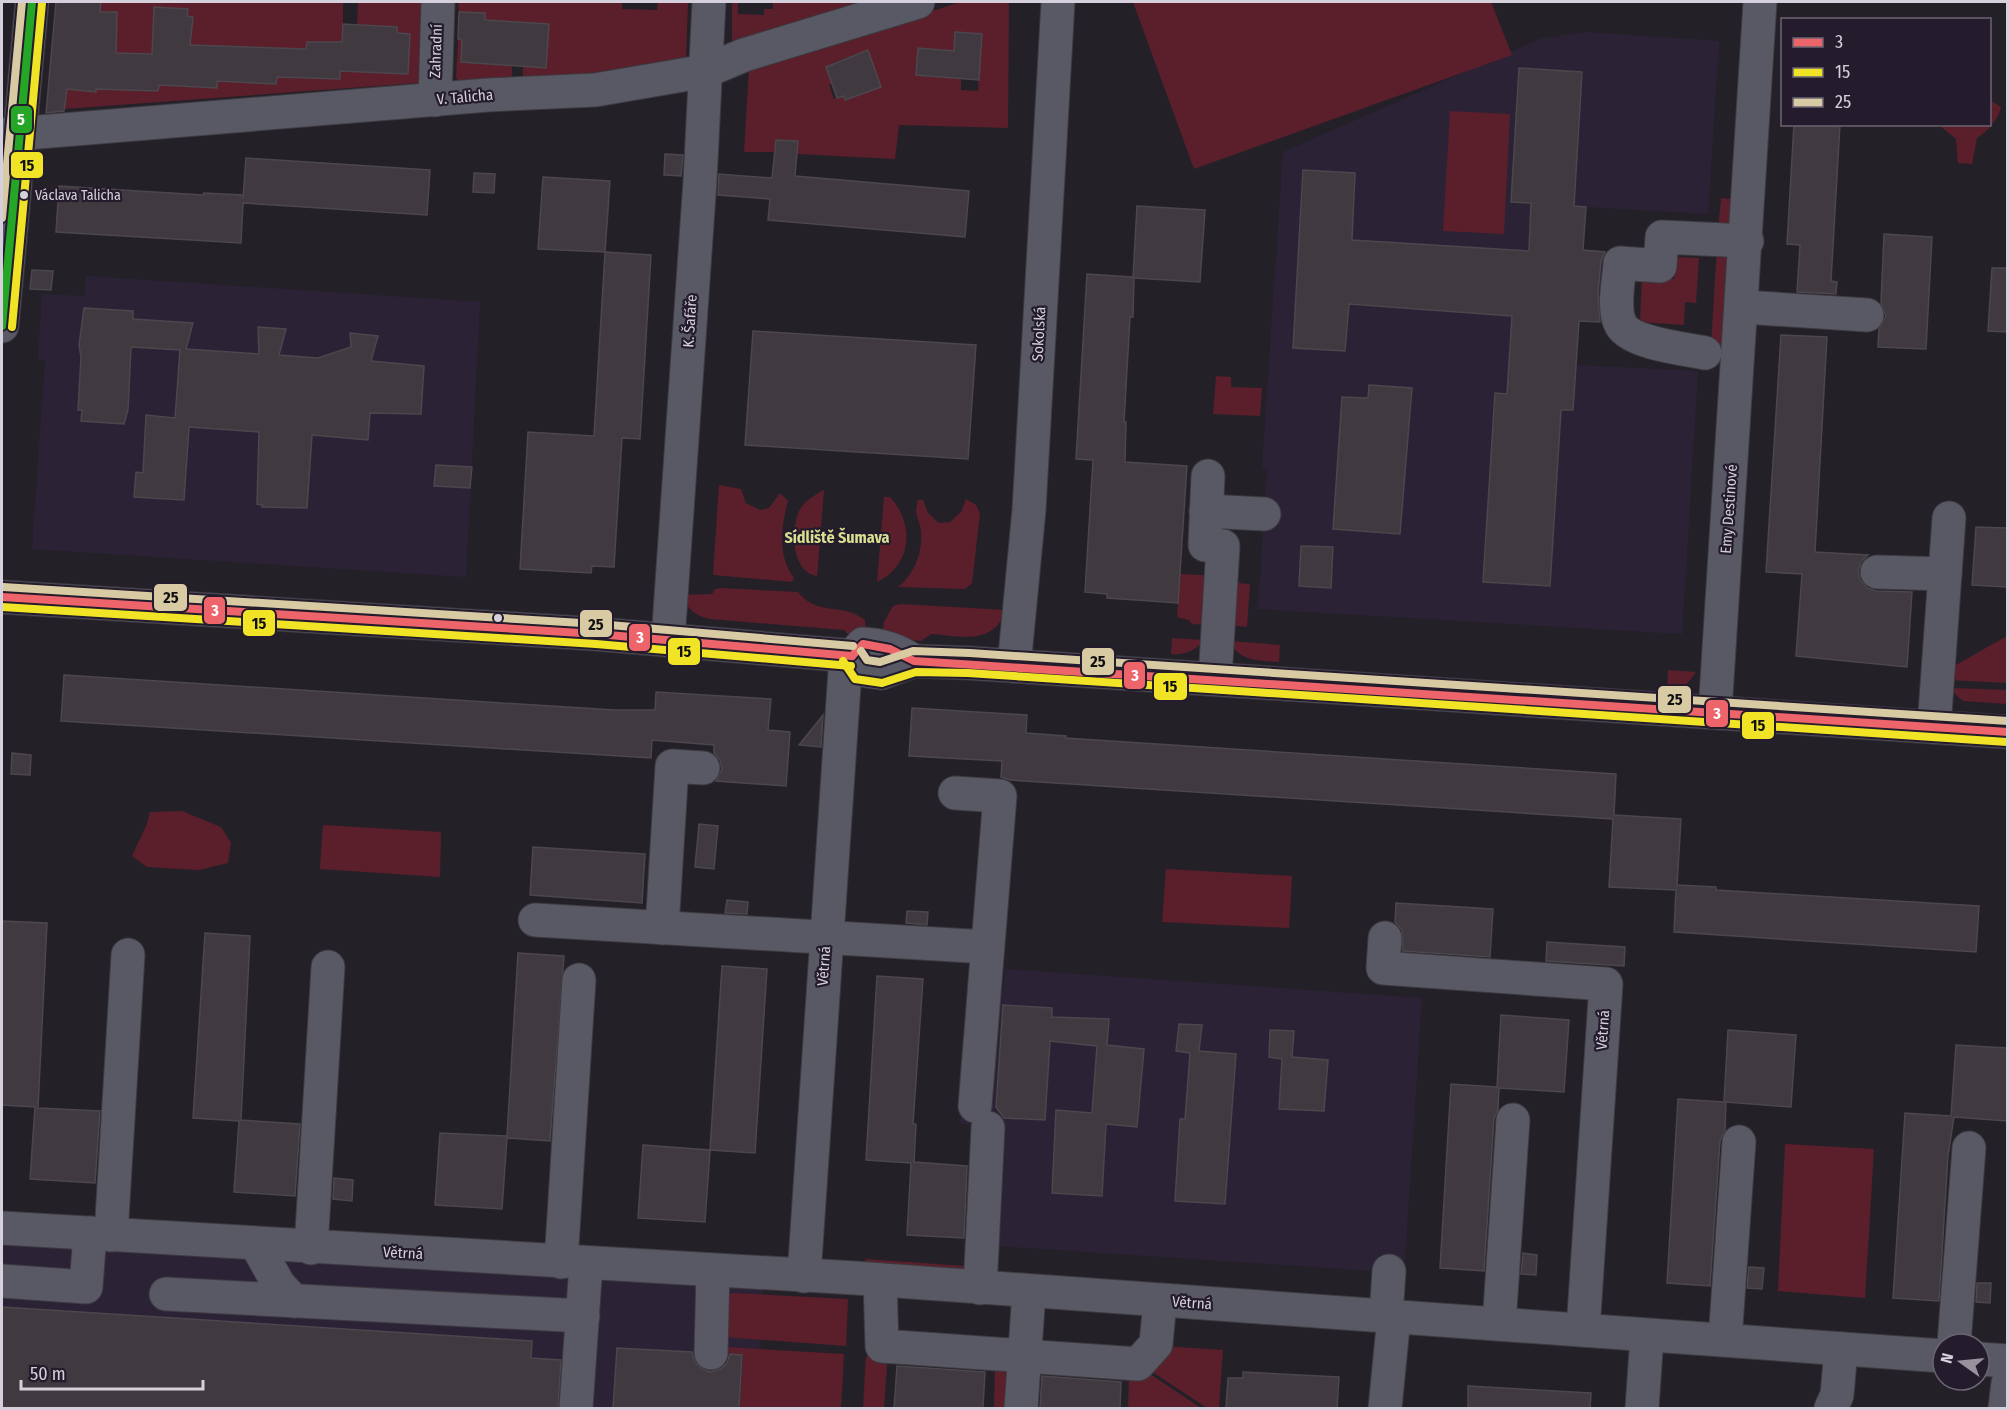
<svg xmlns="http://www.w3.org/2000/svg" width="2009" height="1410" viewBox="0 0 2009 1410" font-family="'Fira Sans Condensed',sans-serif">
<rect width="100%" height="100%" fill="#242028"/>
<g fill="#2c2236">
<polygon points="1585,32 1719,41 1708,214 1587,207 1583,250 1606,252 1601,322 1579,321 1576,365 1698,371 1682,634 1258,609 1267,470 1262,469 1283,152 1540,39"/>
<polygon points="86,276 480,302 466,577 32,549 45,360 38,360 42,294 84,296"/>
<polygon points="1005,969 1422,998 1404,1273 998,1246 995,1127 960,1124 969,990 1003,992"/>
<polygon points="2,1237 763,1281 756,1408 2,1408"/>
</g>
<g fill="#5a1f2b" fill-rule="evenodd">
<path d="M 56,2 L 343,2 L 343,27 L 357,28 L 358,2 L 422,2 L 418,83 L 64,109 L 67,89 L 96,92 L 54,24 L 116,38 L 117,12 L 55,11 ZM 376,26 L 397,27 L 397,33 L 410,34 L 408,74 L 376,38 ZM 307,42 L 341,42 L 339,79 L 305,78 ZM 244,47 L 278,48 L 276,84 L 242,82 ZM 137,54 L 148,54 L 159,61 L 158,91 L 124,89 Z"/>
<polygon points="458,2 622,2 622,9 657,10 658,2 688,2 686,59 593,77 523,78 523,67 546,68 549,24 507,21 504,66 512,66 512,78 459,83 456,77 458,39 462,40 461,62 483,63 485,14 459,12"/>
<polygon points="732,2 738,2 738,14 764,15 764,9 773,9 773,2 857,2 849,14 734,44 732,38"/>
<path d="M 960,2 L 1009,2 L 1008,128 L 899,125 L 895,159 L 797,154 L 798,141 L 776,140 L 774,152 L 744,152 L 749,68 L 808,52 ZM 955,32 L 982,34 L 978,91 L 961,90 L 961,78 L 916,75 L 918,48 L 954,51 ZM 868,50 L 881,87 L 846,100 L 844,96 L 834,99 L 829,85 L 832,84 L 833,63 Z"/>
<polygon points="1133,2 1491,2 1512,55 1194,169"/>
<path d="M 1990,100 L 2001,107 C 1997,121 1989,130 1977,138 L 1972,164 L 1958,163 L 1956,139 L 1939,125 L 1990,124 Z"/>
<polygon points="1450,111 1510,114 1504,234 1443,231"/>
<polygon points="1721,198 1738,200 1735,231 1718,230"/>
<polygon points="1717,248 1733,250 1727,346 1711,345"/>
<polygon points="1676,257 1699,258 1696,303 1685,302 1684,325 1640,322 1642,277 1674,279"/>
<polygon points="1216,376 1231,377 1231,387 1262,388 1260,416 1213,414"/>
<path d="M 719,485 L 741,489 L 746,503 L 760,510 L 769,508 L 780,493 L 788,501 C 781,528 777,555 794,578 L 792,582 L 713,575 Z"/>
<path d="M 824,490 L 817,576 C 791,572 791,530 799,511 C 804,501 815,495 824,490 Z"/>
<path d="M 884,497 L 890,497 C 915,525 912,565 877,582 Z"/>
<path d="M 966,499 L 976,505 L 980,514 L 972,583 L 965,589 L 898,587 C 914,575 923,552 921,532 C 920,516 913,519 918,500 L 923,500 L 928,513 L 939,523 L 950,522 L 961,512 Z"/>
<polygon points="1180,574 1202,575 1210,580 1207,625 1192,624 1189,620 1177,617"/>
<polygon points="1238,583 1250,584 1247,627 1230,625 1234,585"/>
<path d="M 721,588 L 798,592 C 818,617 842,602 865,620 L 866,636 L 849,635 L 844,630 L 710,619 C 695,615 687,611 684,595 L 712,594 L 715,589 Z"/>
<path d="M 901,604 L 1005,610 C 995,646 959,636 931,634 L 921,641 L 882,637 L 884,622 L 893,606 Z"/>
<polygon points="2007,636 2007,683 1948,680 1947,670"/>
<path d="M 1172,638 L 1203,640 C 1196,651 1184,655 1171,654 Z"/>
<path d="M 1230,641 L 1280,645 L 1279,662 C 1261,661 1237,661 1230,641 Z"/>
<path d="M 1668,670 L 1696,672 C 1687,684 1682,691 1667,692 Z"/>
<polygon points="1952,688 2007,690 2007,704 1963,701 1953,692"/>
<polygon points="182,811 221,827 231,843 228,863 199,870 147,867 132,856 147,824 150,812"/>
<polygon points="323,825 441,832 440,877 320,869"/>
<polygon points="1166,869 1292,876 1289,928 1162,922"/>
<polygon points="1785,1144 1874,1149 1865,1298 1778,1291"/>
<polygon points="865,1259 964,1266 964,1277 865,1271"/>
<polygon points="733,1293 848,1299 846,1346 724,1337 727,1294"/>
<polygon points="1163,1346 1223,1350 1219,1408 1207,1408 1151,1371"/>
<polygon points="726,1347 844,1354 841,1408 740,1408 743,1355 726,1353"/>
<polygon points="866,1356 880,1357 887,1365 884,1408 863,1408"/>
<polygon points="995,1366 1015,1367 1014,1408 994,1408"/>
<polygon points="1150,1374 1201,1408 1128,1408 1129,1377"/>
</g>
<g fill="#403a40" stroke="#4c464d" stroke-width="1.5">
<polygon points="56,2 101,2 100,12 117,12 116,53 152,54 154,7 188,9 187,16 193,17 190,45 306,49 307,42 342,42 343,24 397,27 397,33 410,34 408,74 340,71 340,79 277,77 276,84 217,81 217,88 159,85 158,91 96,89 96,92 67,89 64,111 46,113"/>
<polygon points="459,12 485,13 485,20 549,24 546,68 461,62 462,40 458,39"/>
<polygon points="955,32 982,34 979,80 916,75 918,48 954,51"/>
<polygon points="868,50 881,87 845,100 844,96 837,98 826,67"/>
<polygon points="1519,68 1582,72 1574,206 1586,207 1583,250 1605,252 1601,261 1598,293 1600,322 1579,321 1573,410 1561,410 1550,586 1483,582 1495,393 1507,394 1512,316 1349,304 1345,351 1293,348 1303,170 1355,173 1352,240 1529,251 1531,203 1511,202"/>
<polygon points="1794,124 1840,124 1831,281 1837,282 1836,294 1797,292 1800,245 1787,244"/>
<polygon points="776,140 798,141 795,176 969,191 965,237 768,220 770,199 718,195 719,174 772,178"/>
<polygon points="665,154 683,155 681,176 664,175"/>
<polygon points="246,158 430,170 427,215 243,203 241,243 56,232 59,186 203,195 204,193 243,195 243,198"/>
<polygon points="474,173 495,174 494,193 473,192"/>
<polygon points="543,177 610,181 605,252 538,249"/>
<polygon points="1137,206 1205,210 1200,282 1134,278 1133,317 1130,317 1124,422 1126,422 1125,462 1187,466 1178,603 1107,598 1107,594 1085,592 1093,460 1076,459 1087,274 1133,277"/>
<polygon points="1884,234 1932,237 1926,349 1878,347 1879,329 1886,316 1881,303"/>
<polygon points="605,252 651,255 640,439 622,438 614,567 592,566 591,573 520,569 528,432 594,436"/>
<polygon points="1992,268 2007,268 2007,332 1988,331"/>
<polygon points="32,270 53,271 51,290 30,289"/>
<polygon points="84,308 133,311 133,319 193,323 186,349 259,354 258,327 286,329 279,355 318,358 351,347 350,333 378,336 371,361 424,366 421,414 370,413 368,440 312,435 307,508 262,507 263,505 257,504 259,432 189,427 184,500 134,497 136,472 143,473 146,415 175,418 180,350 131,347 128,410 124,424 81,421 82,410 78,410 81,357 79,345"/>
<polygon points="753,331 976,345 968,459 745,445"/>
<polygon points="1781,335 1827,337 1815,552 1868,555 1861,562 1858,571 1860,580 1867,588 1876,591 1912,592 1907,667 1796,656 1802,574 1766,572"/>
<polygon points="1369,385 1412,388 1400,534 1333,529 1342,397 1368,398"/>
<polygon points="436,465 472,467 470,488 434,486"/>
<polygon points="1976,527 2007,528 2007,587 1972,585"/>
<polygon points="1301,546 1333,547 1331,588 1299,586"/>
<polygon points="64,675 614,710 655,710 656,692 771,699 768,730 790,732 786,786 716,781 722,769 720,760 714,753 714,745 652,740 651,758 61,721"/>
<polygon points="912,708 1027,715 1026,733 1066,736 1065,738 1616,774 1614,815 1681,819 1677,885 1716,887 1716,890 1979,906 1976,952 1674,932 1676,890 1609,887 1613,819 1010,780 1001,777 1002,761 909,756"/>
<polygon points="823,715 821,747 799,745"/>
<polygon points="12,753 31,755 30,775 11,774"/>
<polygon points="699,824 718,826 714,869 695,867"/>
<polygon points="533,847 645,854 642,903 530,895"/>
<polygon points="727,900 748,902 747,914 725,913"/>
<polygon points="1396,903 1493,909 1490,957 1403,951 1402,930 1395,922"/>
<polygon points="907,911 928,912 927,925 906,923"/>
<polygon points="2,921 47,923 38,1108 100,1111 95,1183 30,1179 35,1107 2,1105"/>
<polygon points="205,933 250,936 241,1120 300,1124 295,1196 234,1192 239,1121 193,1118"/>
<polygon points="1547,942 1625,947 1624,966 1546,961"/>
<polygon points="518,953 564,956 550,1141 507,1138 502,1209 435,1205 440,1133 507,1136"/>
<polygon points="722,966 767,969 755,1153 710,1150"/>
<polygon points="877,976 923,979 913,1124 916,1124 914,1162 967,1166 964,1238 907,1235 911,1163 866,1160"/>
<polygon points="1003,1005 1052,1008 1052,1017 1109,1019 1107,1045 1144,1049 1137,1127 1106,1124 1102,1196 1052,1193 1056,1110 1092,1113 1097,1046 1050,1041 1045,1120 1004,1118 996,1107"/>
<polygon points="1501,1015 1569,1020 1564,1092 1499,1088 1498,1109 1494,1119 1484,1271 1440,1268 1451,1084 1497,1087"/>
<polygon points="1179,1024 1202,1025 1199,1051 1236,1054 1225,1204 1175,1201 1180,1119 1185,1119 1190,1053 1176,1051"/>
<polygon points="1270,1030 1294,1031 1292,1057 1328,1060 1324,1111 1279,1109 1282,1059 1269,1057"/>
<polygon points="1728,1030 1796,1035 1791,1107 1726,1102 1725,1130 1720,1141 1710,1286 1667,1283 1678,1099 1724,1102"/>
<polygon points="1956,1045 2007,1048 2007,1121 1954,1117 1948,1156 1939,1301 1893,1298 1905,1113 1951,1116"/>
<polygon points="643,1145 710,1150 705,1222 638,1218"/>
<polygon points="334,1178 353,1180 352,1201 333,1199"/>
<polygon points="1523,1253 1537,1255 1536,1275 1521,1274"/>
<polygon points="1749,1267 1764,1268 1762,1289 1747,1288"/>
<polygon points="1977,1283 1991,1283 1990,1303 1976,1302"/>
<polygon points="2,1307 532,1341 531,1358 561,1360 558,1408 2,1408"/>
<polygon points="617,1348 692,1352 695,1362 702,1369 710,1372 720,1369 727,1363 730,1354 742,1355 739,1408 613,1408"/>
<polygon points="897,1366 985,1372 983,1408 894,1408"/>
<polygon points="1243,1372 1339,1377 1337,1408 1226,1408 1228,1378 1243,1378"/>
<polygon points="1042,1376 1121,1382 1120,1408 1040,1408"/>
<polygon points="1468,1386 1591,1393 1590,1408 1468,1408"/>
</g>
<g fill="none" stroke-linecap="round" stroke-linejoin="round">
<g stroke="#3d3a40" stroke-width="35">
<g id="minor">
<polyline points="435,100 438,2"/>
<polyline points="2,135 488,95 595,90 706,71 744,55 918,2"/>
<polyline points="1743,307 1867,315"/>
<polyline points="2,326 32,2"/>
<path d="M 1705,353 C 1685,349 1631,343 1621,325 C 1612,309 1619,281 1620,263 L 1660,266 L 1662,237 L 1747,241"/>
<polyline points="1208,476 1205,545 1223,546 1215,679"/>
<polyline points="1206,511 1264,514"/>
<polyline points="1877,572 1945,574"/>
<polyline points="2,597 597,634 852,656"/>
<polyline points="668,640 700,181 709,2"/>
<polyline points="852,656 860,670 881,673 914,661 969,663 2008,732"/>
<path d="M 852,656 L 863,644 C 883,645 897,650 914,661"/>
<polyline points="1014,666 1029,510 1058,2"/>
<polyline points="1715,712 1760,2"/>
<polyline points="1934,727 1949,518"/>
<polyline points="955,793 1000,796 975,1106"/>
<polyline points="535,920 987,947"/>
<polyline points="662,928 672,766 703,768"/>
<polyline points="1385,938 1383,968 1606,984 1583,1330"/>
<polyline points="2,1228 855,1278 1943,1356"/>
<polyline points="111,1235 128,955"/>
<polyline points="256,1244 279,1285 294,1301"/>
<polyline points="311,1248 328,967"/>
<polyline points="561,1262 579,980"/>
<polyline points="804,1276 846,656"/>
<polyline points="880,1280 882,1346 1138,1364 1156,1344 1160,1301"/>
<polyline points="2,1281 86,1287 90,1233"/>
<polyline points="980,1288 988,1128"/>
<polyline points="166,1294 583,1316"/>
<polyline points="1386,1316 1389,1271"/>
<polyline points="1499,1324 1513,1120"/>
<polyline points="1725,1340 1739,1142"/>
<polyline points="1954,1344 1969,1148"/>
<polyline points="711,1353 713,1271"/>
<polyline points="1979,1359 2008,1361"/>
<polyline points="576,1408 586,1264"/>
<polyline points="1021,1408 1029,1292"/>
<polyline points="1385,1408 1394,1317"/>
<polyline points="1642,1408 1647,1336"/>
<polyline points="1831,1408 1837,1395 1841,1349"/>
<polyline points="2005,1408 2008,1383"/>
</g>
</g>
<use href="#minor" stroke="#585964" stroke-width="33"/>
<g stroke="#241c2c" stroke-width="12">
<g id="bus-1">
<polyline points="2,597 597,634 852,656"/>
<polyline points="852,656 863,644 890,649 914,661 2008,732"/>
</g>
</g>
<g stroke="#241c2c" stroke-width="12">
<g id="bus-2">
<polyline points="12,327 42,3"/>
<polyline points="2,607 596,644 851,666"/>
<polyline points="843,661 855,679 882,683 916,672 968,673 2007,742"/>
</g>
</g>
<g stroke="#241c2c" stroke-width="12">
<g id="bus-3">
<polyline points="2,218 22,2"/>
<polyline points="3,587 598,624 853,646"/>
<polyline points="861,651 867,660 880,662 913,651 970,653 2008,721"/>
</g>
</g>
<g stroke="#241c2c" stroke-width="12">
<polyline id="bus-4" points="2,326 32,2"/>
</g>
<use href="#bus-1" stroke="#ed656b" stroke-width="8"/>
<use href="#bus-2" stroke="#f1e426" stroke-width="8"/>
<use href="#bus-3" stroke="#d8caa3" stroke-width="8"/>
<use href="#bus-4" stroke="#26a626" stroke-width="8"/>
</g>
<g fill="#d5d0db" stroke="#241c2c" stroke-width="2">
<circle cx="24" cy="195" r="5"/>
<circle cx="498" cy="618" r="5"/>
</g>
<g text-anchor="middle" stroke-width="4.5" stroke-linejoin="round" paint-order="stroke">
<g font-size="14" fill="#d5d0db" stroke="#241c2c" text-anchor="start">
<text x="35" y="200">Václava Talicha</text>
</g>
<g font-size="15" fill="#d5d0db" stroke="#241c2c">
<text transform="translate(436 51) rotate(-88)" y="5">Zahradní</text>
<text transform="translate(465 97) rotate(-5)" y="5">V. Talicha</text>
<text transform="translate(690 321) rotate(-86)" y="5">K. Šafáře</text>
<text transform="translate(1039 334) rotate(-87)" y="5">Sokolská</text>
<text transform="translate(1729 509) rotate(-86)" y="5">Emy Destinové</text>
<text transform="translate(824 966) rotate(-86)" y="5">Větrná</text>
<text transform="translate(1603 1030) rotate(-86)" y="5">Větrná</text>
<text transform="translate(403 1253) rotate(3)" y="5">Větrná</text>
<text transform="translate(1192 1303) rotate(4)" y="5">Větrná</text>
</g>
<g font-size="16" font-weight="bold" fill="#d9df91" stroke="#241c2c">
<text x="837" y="543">Sídliště Šumava</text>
</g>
</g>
<g stroke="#241c2c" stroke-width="2">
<rect x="10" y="105" width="23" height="29" rx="6" fill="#26a626"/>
<rect x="10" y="151" width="34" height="28" rx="6" fill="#f1e426"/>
<rect x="153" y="583" width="35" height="29" rx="6" fill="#d8caa3"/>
<rect x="203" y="596" width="23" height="29" rx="6" fill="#ed656b"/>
<rect x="242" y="609" width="34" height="28" rx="6" fill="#f1e426"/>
<rect x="579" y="609" width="34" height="29" rx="6" fill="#d8caa3"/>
<rect x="628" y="623" width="23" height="29" rx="6" fill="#ed656b"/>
<rect x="667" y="637" width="34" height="29" rx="6" fill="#f1e426"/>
<rect x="1081" y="647" width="34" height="29" rx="6" fill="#d8caa3"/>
<rect x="1123" y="661" width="23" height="29" rx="6" fill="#ed656b"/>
<rect x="1153" y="672" width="35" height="29" rx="6" fill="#f1e426"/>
<rect x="1657" y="685" width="35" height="29" rx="6" fill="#d8caa3"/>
<rect x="1705" y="699" width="24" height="29" rx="6" fill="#ed656b"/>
<rect x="1741" y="711" width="34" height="29" rx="6" fill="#f1e426"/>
</g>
<g font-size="16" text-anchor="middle" font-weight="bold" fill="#fff">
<text x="21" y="125">5</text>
<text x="215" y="616">3</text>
<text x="640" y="643">3</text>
<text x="1135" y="681">3</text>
<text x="1717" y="719">3</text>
</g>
<g font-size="16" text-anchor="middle" font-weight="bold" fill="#111">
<text x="27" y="171">15</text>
<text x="171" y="603">25</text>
<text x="259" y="629">15</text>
<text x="596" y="630">25</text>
<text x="684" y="657">15</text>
<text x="1098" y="667">25</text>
<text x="1170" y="692">15</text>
<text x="1675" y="705">25</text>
<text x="1758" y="731">15</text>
</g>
<rect width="2009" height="1410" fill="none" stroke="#d5d0db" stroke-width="6"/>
<rect x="1781" y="18" width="210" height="108" fill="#241c2c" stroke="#6b6472" stroke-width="1.5"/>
<rect x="1793" y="38" width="30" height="9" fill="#ed656b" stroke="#6b6472" stroke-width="1.5"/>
<text x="1835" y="48" font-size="18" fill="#d5d0db">3</text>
<rect x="1793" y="68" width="30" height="9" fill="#f1e426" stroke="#6b6472" stroke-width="1.5"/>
<text x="1835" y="78" font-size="18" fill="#d5d0db">15</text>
<rect x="1793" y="98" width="30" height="9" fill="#d8caa3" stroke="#6b6472" stroke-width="1.5"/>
<text x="1835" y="108" font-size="18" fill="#d5d0db">25</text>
<g transform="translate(1961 1362) rotate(285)"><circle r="28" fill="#241c2c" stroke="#6b6472" stroke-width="1.5"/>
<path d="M0-4.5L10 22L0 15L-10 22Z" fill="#97929c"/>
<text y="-9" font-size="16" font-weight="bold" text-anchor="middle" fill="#d5d0db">N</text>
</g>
<path d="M21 1380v9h182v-9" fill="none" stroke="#d5d0db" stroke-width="3"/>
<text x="30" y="1380" font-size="18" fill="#d5d0db" stroke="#241c2c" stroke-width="4.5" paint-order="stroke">50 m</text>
</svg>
